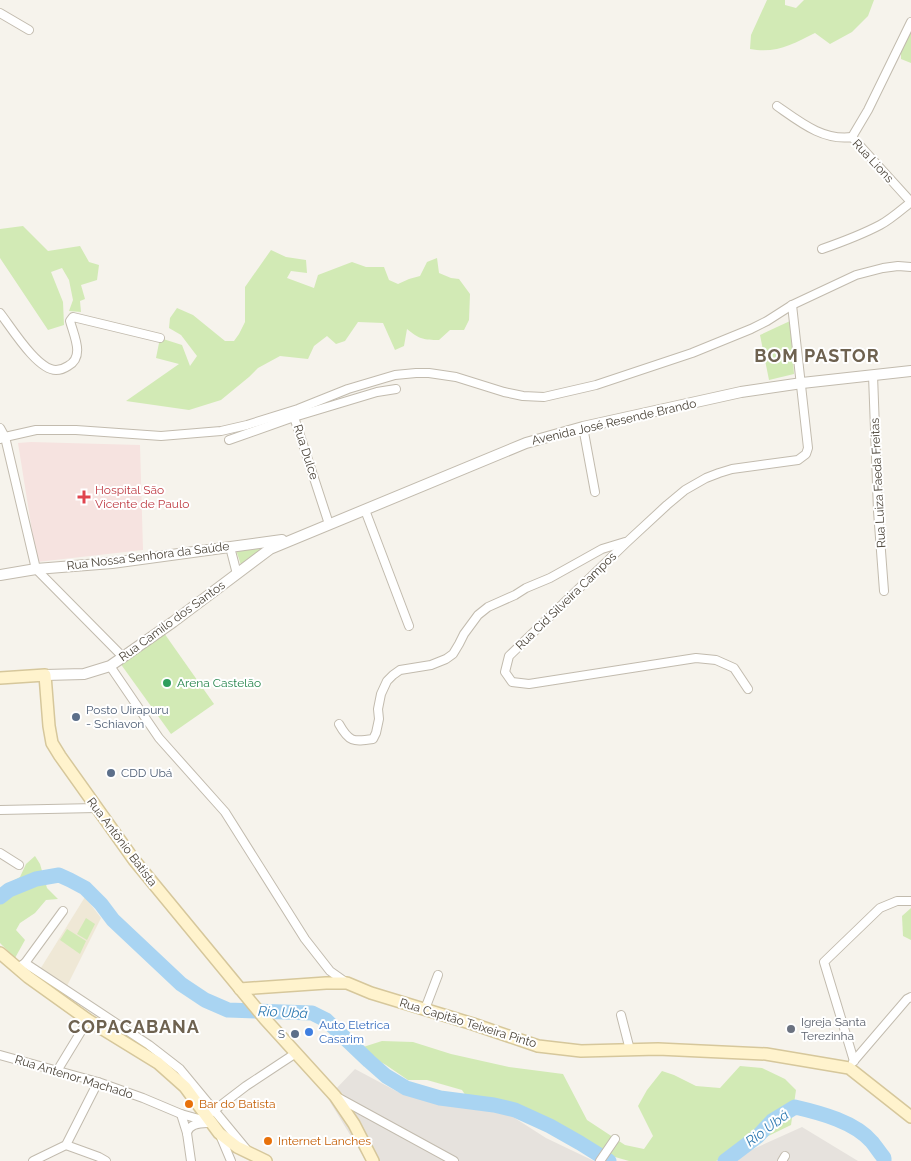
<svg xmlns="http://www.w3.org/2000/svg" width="911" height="1161" viewBox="0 0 911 1161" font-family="Raleway,sans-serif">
<rect width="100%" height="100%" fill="#f6f3ec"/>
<g fill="#e6e2dd">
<polygon points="355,1069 398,1092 510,1115 546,1138 594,1161 366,1161 324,1092 333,1092"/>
<polygon points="802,1127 858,1161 736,1161 749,1151"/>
</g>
<polygon fill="#efe8d6" points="85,897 101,918 66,988 39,971"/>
<polygon fill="#f6e3e0" points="31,442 140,445 143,550 37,562 18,443"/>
<g fill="#d2eab5">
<path d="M 767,0 L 785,0 L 785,5 L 796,8 L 804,0 L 874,0 L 868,16 L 852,32 L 830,44 L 815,33 C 793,44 776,54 750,49 L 751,35 Z"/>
<polygon points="911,22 911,63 901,59 901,43"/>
<polygon points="23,226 48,251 80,246 89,262 99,265 97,280 81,285 85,299 80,301 81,312 69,311 73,300 69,280 62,268 51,272 63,302 64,325 48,330 0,258 0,229"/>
<path d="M 271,250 L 286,257 L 306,260 L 307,273 L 291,271 L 287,278 L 314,288 L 318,275 L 352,262 L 366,267 L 384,267 L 389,280 L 398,284 L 409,279 L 420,276 L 427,262 L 437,258 L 439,273 L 451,278 L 459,279 L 470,294 L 469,320 L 464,330 L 450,330 L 439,340 C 424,340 419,339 407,329 L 404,346 L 395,350 L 383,323 L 358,322 L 345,341 L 336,344 L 327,336 L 314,346 L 308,359 L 280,356 L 258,368 L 249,377 L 221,400 L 189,410 L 126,401 L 179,364 L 156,358 L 160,338 L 182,345 L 190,366 L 197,356 L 181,335 L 169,328 L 170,318 L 177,308 L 193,315 L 225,341 L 234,341 L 239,334 L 245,322 L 245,287 Z"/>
<polygon points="790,321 794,374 769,380 760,335"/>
<polygon points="271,545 241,565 236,550"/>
<polygon points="164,633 214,704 171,734 120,663"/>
<polygon points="35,856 40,864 47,888 58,899 46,900 35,913 20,923 16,930 25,940 15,958 0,943 0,888 20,877 26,864"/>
<polygon points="911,908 911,940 903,936 902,916"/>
<polygon points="86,918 95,924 87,940 77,934"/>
<polygon points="67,929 86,941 80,954 60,940"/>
<polygon points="382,1041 413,1042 451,1054 509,1067 563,1074 587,1120 625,1145 644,1149 653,1136 638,1106 647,1090 662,1071 674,1075 696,1086 720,1088 740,1066 762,1068 785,1079 796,1090 791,1125 716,1161 629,1161 615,1157 517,1104 470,1102 462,1090 427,1080 408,1080 386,1065 357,1049"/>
</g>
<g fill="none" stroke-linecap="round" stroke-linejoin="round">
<g stroke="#a9d4f2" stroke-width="15">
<polyline points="0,897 9,890 36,879 59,875 70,880 85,888 101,904 113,920 181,984 205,1000 228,1010 312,1013 326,1020 369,1061 386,1076 406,1088 440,1098 494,1105 515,1110 550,1126 580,1143 609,1161"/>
<path d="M 725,1161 L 758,1136 L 772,1121 L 795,1107 C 821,1113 855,1122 872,1142 C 876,1147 880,1153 884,1158 L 884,1161"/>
</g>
<g stroke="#c2bbae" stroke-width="10">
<g id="minor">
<polyline points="0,13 29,30"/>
<path d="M 777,106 C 800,122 823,141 852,137 L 911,202"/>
<polyline points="852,137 868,110 911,22"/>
<path d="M 822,249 C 842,242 861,235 880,225 C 891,219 901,210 911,202"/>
<path d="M 0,313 C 11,327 37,370 56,370 C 59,370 65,368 68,366 C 85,357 74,336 70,321 L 73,317 L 160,338"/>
<polyline points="873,375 878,511 884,591"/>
<polyline points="292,413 294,417 377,392 396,389"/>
<polyline points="583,427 595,492"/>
<polyline points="0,428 5,437 36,569 123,657"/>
<polyline points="0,439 5,437 36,430 76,430 161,436 221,431 247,425 298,409 348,389 395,375 416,373 429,373 456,377 504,392 523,396 544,397 596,385 692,353 751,329 767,321 792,305 856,275 883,268 898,266 911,267"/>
<polyline points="229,440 294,417 329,524"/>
<polyline points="365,510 409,626"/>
<polyline points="230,547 237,574"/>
<polyline points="110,666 159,738 225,812 305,939 330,971 347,983"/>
<polyline points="748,689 734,668 716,660 696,658 529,684 512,682 505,672 509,656 627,542 667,505 685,490 706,478 719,473 732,469 798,460 806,454 808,448 792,305"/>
<path d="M 339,724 C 349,742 353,742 373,739 L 376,733 L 379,719 L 378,709 L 381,694 L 387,681 L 393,675 L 400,670 L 431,665 L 446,659 L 453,654 L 459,644 L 464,634 L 478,615 L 488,607 L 515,595 L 526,588 L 550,578 L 602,549 L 625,542"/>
<polyline points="0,810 96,808"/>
<polyline points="0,853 19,865"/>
<polyline points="25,963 149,1045 180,1069 247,1150"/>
<polyline points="22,965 25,963 63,911"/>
<polyline points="425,1009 438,975"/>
<polyline points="621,1015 630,1050"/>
<polyline points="0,1055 98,1082 143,1098 181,1114 210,1122"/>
<polyline points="854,1061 824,962 880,908 897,901 911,901"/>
<polyline points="853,1062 907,999 911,997"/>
<polyline points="57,1071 88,1020"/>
<polyline points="337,1097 454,1161"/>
<polyline points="212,1112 246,1086 296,1053"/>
<polyline points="181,1114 187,1133 191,1161"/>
<path d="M 187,1133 C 189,1124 199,1123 207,1123"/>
<polyline points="220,1135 231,1161"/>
<polyline points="66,1145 99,1157 106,1161"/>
<polyline points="33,1161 66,1145 98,1082"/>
<polyline points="600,1161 615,1139"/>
<polyline points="782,1161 785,1156"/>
</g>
</g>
<g stroke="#c2bbae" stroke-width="12">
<g id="tertiary">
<polyline points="0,575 36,569 112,563 282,540"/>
<polyline points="45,675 84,674 110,666 123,657 173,622 270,549 526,443 583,427 741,392 802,383 911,371"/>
</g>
</g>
<g stroke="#d6c79b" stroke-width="14">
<g id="secondary">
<polyline points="0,678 45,675 49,726 52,743 60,756 134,860 265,1019 335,1096 354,1124 373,1161"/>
<polyline points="0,953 28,977 88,1020 158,1063 185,1087 219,1133 237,1147 266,1161"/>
<polyline points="240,989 326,983 347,983 371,993 473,1024 538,1046 581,1051 658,1049 766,1054 849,1068 911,1117"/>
</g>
</g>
<use href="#minor" stroke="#fff" stroke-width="8"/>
<use href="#tertiary" stroke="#fff" stroke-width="10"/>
<use href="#secondary" stroke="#fff3cd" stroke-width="11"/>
</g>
<path fill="#e0444e" stroke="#fff" stroke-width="2" d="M81.5 489.5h5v5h5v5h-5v5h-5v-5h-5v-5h5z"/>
<circle fill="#2e9e5b" stroke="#fff" stroke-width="2" cx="167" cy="683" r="5"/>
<g fill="#5c6f8a" stroke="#fff" stroke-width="2">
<circle cx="76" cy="717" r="5"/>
<circle cx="111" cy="773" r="5"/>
<circle cx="295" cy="1034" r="5"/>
</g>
<circle fill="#6b7280" stroke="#fff" stroke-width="2" cx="791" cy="1029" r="5"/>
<circle fill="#3f7fe0" stroke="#fff" stroke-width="2" cx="309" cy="1032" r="5"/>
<g fill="#e8710a" stroke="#fff" stroke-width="2">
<circle cx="189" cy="1104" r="5"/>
<circle cx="268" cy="1141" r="5"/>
</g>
<g text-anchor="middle" stroke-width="4" stroke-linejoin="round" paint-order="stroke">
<g font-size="12" fill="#4b4439" stroke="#fff">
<text transform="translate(873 161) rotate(47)" y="4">Rua Lions</text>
<text transform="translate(614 422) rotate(-13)" y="4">Avenida José Resende Brando</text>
<text transform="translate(306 452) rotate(72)" y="4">Rua Dulce</text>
<text transform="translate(878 483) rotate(-93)" y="4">Rua Luiza Faeda Freitas</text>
<text transform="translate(148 556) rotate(-7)" y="4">Rua Nossa Senhora da Saúde</text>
<text transform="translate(566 601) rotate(-44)" y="4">Rua Cid Silveira Campos</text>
<text transform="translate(172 621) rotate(-36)" y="4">Rua Camilo dos Santos</text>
<text transform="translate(122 842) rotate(53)" y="4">Rua Antônio Batista</text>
<text transform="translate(468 1023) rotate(17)" y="4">Rua Capitão Teixeira Pinto</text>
<text transform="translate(74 1077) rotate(17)" y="4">Rua Antenor Machado</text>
</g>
<g font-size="12" fill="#be3a42" stroke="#fff" text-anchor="start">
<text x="95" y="494">Hospital São<tspan x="95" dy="14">Vicente de Paulo</tspan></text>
</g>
<g font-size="12" fill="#27864d" stroke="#fff" text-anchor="start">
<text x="177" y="687">Arena Castelão</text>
</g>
<g font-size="12" fill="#4e5e75" stroke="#fff" text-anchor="start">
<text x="86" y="714">Posto Uirapuru<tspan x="86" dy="14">- Schiavon</tspan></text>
<text x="121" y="777">CDD Ubá</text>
<text x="285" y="1038" text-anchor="end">S</text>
</g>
<g font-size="12" fill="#5b616d" stroke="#fff" text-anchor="start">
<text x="801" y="1026">Igreja Santa<tspan x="801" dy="14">Terezinha</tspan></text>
</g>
<g font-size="12" fill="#366cbe" stroke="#fff" text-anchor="start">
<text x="319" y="1029">Auto Eletrica<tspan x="319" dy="14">Casarim</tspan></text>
</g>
<g font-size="12" fill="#c56008" stroke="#fff" text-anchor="start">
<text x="199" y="1108">Bar do Batista</text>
<text x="278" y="1145">Internet Lanches</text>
</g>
<g font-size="14" font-style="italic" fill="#2e7ab2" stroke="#fff">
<text transform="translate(283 1012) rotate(3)" y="5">Rio Ubá</text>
<text transform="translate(767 1128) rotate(-37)" y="5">Rio Ubá</text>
</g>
<g font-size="18" font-weight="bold" letter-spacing="1" fill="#6e6250" stroke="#fff">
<text x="817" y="362">BOM PASTOR</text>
<text x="134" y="1033">COPACABANA</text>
</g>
</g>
</svg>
